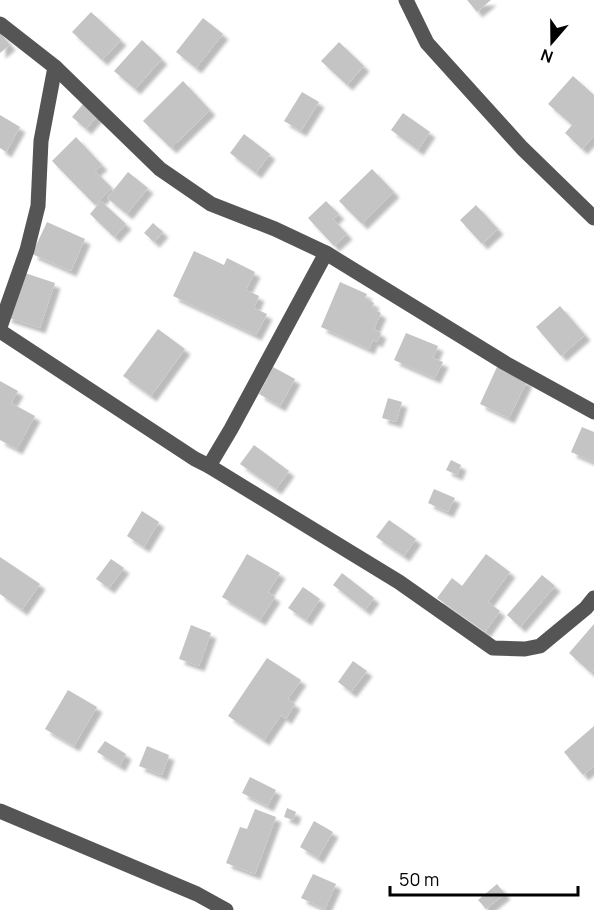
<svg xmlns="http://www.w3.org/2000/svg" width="594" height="910" viewBox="0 0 594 910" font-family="Manrope,sans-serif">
<defs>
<filter id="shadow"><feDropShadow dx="5.5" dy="5.5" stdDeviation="1.5" flood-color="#0004"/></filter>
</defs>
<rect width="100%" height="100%" fill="#fff"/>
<g fill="#c4c4c4" filter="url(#shadow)">
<polygon points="467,0 491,0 477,12"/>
<polygon points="91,12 121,40 102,60 72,32"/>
<polygon points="203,18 223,34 196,68 176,52"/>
<polygon points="0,32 10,45 0,53"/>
<polygon points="142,40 162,59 135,89 114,71"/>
<polygon points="339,42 364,66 347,85 321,61"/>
<polygon points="573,76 594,95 594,136 582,149 565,133 572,125 548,104"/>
<polygon points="183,81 210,110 171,148 143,121"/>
<polygon points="302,92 319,102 301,131 284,121"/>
<polygon points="84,103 98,115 86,129 72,117"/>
<polygon points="403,113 430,132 418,150 391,130"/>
<polygon points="0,115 20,127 6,152 0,148"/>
<polygon points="244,134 270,154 256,173 230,153"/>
<polygon points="76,137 102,165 95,171 112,188 95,205 52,161"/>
<polygon points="372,169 394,192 362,224 339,201"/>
<polygon points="128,172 148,188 127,214 107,198"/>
<polygon points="101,201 126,224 114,237 90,214"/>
<polygon points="326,201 339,214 333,219 347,234 334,246 308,218"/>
<polygon points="476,205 498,229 482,244 460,220"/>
<polygon points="47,222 85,239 71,271 32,254"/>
<polygon points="153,223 163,232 154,242 144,233"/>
<polygon points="194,251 224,265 227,258 255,272 246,290 259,296 254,308 267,314 256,335 173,296"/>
<polygon points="22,272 55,283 40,328 6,317"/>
<polygon points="340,282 367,294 365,298 374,303 372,308 381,313 374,329 381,333 377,342 373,340 369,349 321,327"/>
<polygon points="560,306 585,335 561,356 536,327"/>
<polygon points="158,329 185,349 151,396 123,376"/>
<polygon points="406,333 438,346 433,358 443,362 435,378 394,360"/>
<polygon points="273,367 295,379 280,406 259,394"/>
<polygon points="497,367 527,381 509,418 480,404"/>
<polygon points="0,381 18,391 11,403 35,416 17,449 0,440"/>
<polygon points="388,398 402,402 396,422 382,418"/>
<polygon points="582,427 594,432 594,462 571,452"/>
<polygon points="254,445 289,471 276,489 240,464"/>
<polygon points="451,460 461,465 457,475 446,470"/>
<polygon points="434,489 455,498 448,512 428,503"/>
<polygon points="142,511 159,522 144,547 127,536"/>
<polygon points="389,520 416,539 404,556 376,537"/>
<polygon points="247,554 280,573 268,592 275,597 260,620 222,597"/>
<polygon points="486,554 510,572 488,602 500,611 485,632 437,598 452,578 462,586"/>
<polygon points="0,557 40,584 22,610 0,594"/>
<polygon points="111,559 124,568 109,588 96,579"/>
<polygon points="342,573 374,598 365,610 333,585"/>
<polygon points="542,575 555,586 520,627 507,615"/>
<polygon points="303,587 320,599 306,620 288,608"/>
<polygon points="594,624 594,669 591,673 569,653"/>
<polygon points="191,625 211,633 199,666 179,659"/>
<polygon points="267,658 301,680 288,699 295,704 286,719 281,715 264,740 228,716"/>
<polygon points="353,661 367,671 351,692 338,682"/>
<polygon points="68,690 97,707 74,746 45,729"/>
<polygon points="594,726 594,766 583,775 564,752"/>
<polygon points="105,741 126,754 120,766 97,752"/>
<polygon points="147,746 169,755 162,775 139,766"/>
<polygon points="250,777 276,790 268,806 242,793"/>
<polygon points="287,808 296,812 293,820 284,817"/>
<polygon points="255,809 276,817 255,874 226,863 240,827 247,829"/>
<polygon points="314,821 333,832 318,858 300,847"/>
<polygon points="313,874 336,884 325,909 301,898"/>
<polygon points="497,884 505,894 486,909 478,900"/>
</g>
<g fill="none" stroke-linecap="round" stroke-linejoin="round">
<g stroke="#555" stroke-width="15">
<polyline points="406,0 427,43 522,148 594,218"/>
<polyline points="0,24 55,67 160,169 211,204 275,229 326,253 505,363 594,412"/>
<polyline points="0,327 27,250 38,206 41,141 55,67"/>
<polyline points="0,331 195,459 209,466 231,429 326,253"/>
<polyline points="209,466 399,582 493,648 525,649 540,646 586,608 594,598"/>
<polyline points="0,811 197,894 226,910"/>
</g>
</g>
<g transform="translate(552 42) rotate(200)" stroke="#ffffff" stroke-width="4.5" paint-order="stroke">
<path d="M0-4.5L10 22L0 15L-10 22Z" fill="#000000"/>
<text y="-9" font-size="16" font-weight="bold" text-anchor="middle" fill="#000000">N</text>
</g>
<path d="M390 886v9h188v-9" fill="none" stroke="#000000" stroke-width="3"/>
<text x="399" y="886" font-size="18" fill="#000000" stroke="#ffffff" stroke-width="4.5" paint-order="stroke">50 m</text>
</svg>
